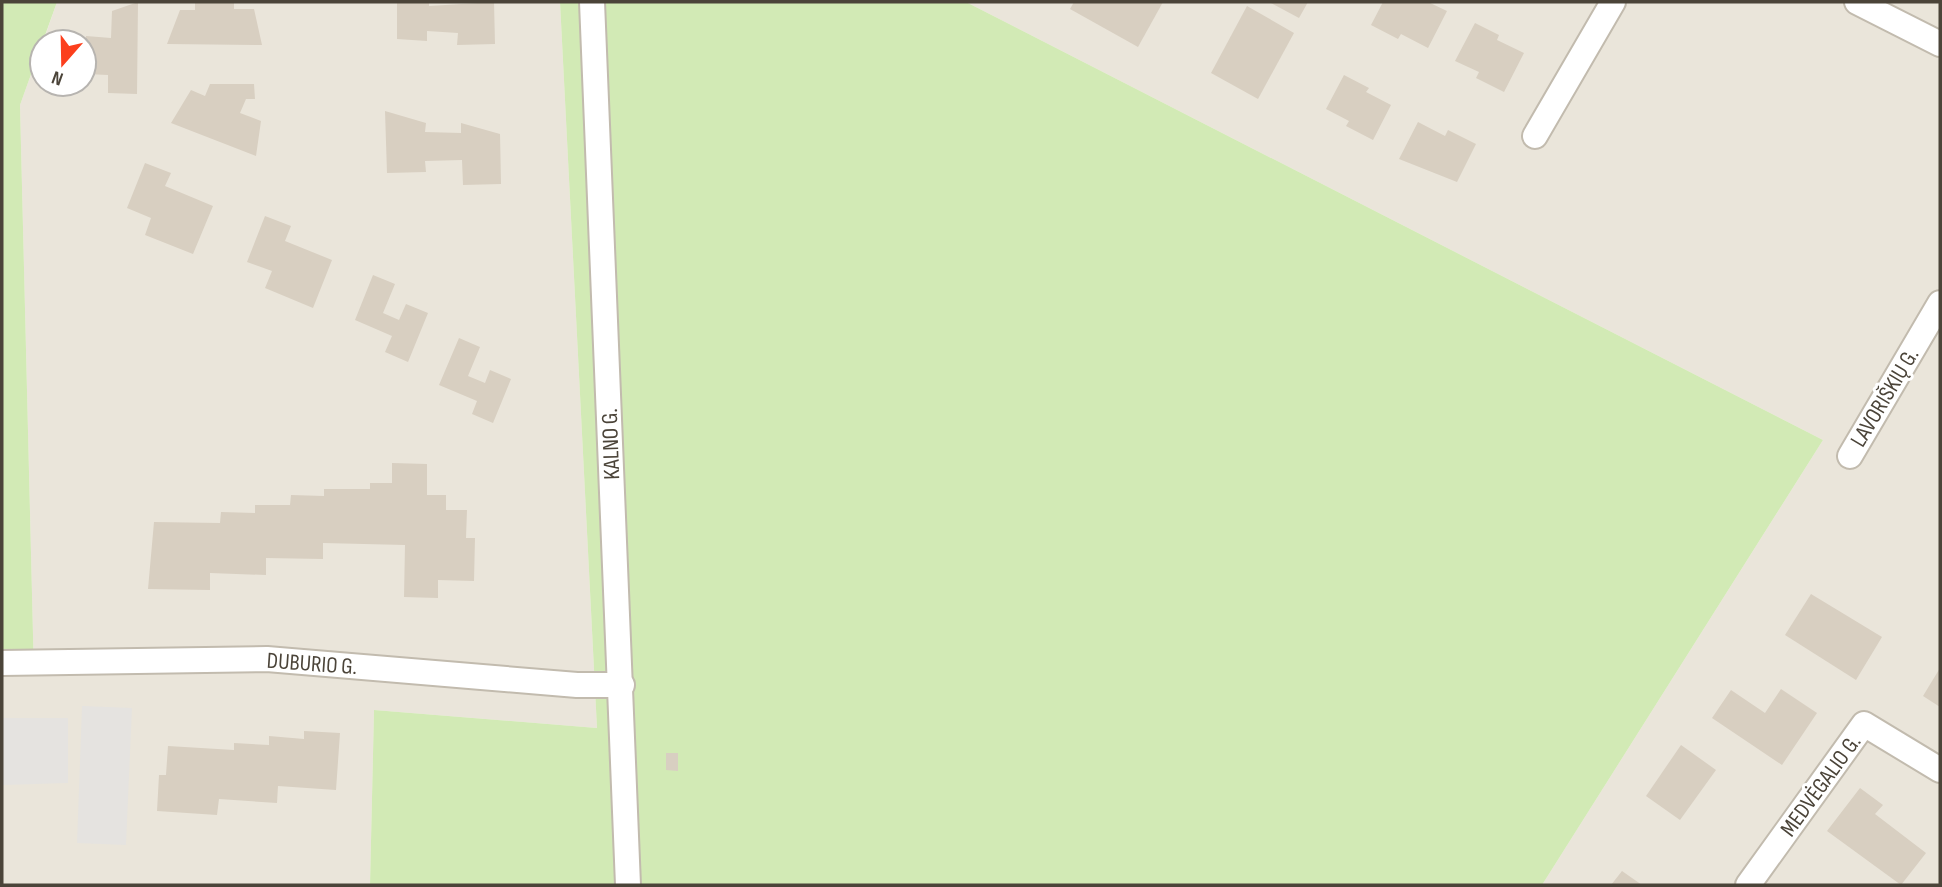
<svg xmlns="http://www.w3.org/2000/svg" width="1942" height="887" viewBox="0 0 1942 887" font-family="'Sofia Sans Condensed',sans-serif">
<rect width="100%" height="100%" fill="#f6f3ec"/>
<g fill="#eae5da">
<polygon points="57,2 560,2 597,728 374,710 370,885 2,885 2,674 34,675 20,105 42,44 42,84 84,84 84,42 43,42"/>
<polygon points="966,2 1940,2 1940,885 1542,885 1823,440"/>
</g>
<g fill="#d2eab5">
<polygon points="2,2 57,2 20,105 34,675 2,674"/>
<polygon points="560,2 966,2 1823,440 1542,885 370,885 374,710 597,728"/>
</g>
<g fill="#e5e3e0">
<polygon points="82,706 132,708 126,845 77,843"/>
<polygon points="2,718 68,718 68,783 3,785 2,797"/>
</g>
<g fill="#d8cfc1">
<polygon points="138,2 137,94 108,93 108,75 86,74 86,36 111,38 112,11"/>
<polygon points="195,2 234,2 234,9 254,9 262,45 167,44 180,10 195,10"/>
<polygon points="397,2 429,2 429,6 494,2 495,44 457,45 458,33 427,31 427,41 397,39"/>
<polygon points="1074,2 1163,2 1138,47 1070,9"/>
<polygon points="1269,2 1308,2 1299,18"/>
<polygon points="1383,2 1428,2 1447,11 1428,48 1401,34 1398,39 1371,25"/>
<polygon points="1247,6 1294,33 1258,99 1211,73"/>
<polygon points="1475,23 1499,35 1497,40 1524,53 1504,92 1476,78 1479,72 1455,61"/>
<polygon points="1344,75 1369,88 1366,92 1391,105 1373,140 1346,126 1349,121 1326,109"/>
<polygon points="210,84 254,84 255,99 246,99 240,113 261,121 256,156 171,123 191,90 205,96"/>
<polygon points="385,111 426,123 425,132 461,133 461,123 500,134 501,184 463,185 462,160 425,161 426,172 387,173"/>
<polygon points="1418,122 1445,136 1448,130 1476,144 1457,182 1399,159"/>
<polygon points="145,163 171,173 165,186 213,206 193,254 145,235 151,218 127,208"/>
<polygon points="265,216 291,226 285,241 332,260 313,308 265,288 272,271 247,262"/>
<polygon points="373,275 395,284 383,313 399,320 406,304 428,313 408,362 385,352 392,336 355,320"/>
<polygon points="459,338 480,347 468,376 485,383 490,370 511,379 493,423 472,414 477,401 439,385"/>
<polygon points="392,463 427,464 427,495 446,495 446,510 467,510 466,538 475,538 474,581 438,580 438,598 404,597 405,545 323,543 323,559 266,558 266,575 210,573 210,590 148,589 154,522 220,523 221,512 255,513 255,505 290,505 291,495 324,496 324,489 370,489 370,483 392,483"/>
<polygon points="1811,594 1882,637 1856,680 1785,635"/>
<polygon points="1940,668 1940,707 1923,696"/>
<polygon points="1781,689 1817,713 1782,765 1712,718 1731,690 1765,713"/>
<polygon points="304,731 340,733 336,790 278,786 277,803 219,799 217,815 157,811 159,775 166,775 168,746 234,750 234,743 269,745 269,736 304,739"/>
<polygon points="1681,745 1716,770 1680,820 1646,796"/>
<polygon points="666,753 678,753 678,771 666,770"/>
<polygon points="1860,788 1883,805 1875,814 1926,853 1901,885 1827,831"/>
<polygon points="1622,871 1642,885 1611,885"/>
</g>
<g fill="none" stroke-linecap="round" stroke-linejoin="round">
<g stroke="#c2bbae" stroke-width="28">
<g id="street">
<polyline points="592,2 628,885"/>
<polyline points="1857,2 1940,44"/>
<polyline points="1535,136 1613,2"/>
<polyline points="1850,456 1940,303"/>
<polyline points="2,663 267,659 577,685 622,685"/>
<polyline points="1748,885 1864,724 1940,770"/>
</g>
</g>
<use href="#street" stroke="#fff" stroke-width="24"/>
</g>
<g text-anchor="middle" stroke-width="6" stroke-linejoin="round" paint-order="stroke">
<g font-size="23" fill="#4b4439" stroke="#fff">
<text transform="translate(1884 397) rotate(-59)" y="8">LAVORIŠKIŲ G.</text>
<text transform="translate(610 444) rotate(-92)" y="8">KALNO G.</text>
<text transform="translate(312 663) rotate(4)" y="8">DUBURIO G.</text>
<text transform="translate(1820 785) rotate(-54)" y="8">MEDVĖGALIO G.</text>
</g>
</g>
<rect width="1942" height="887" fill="none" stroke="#4b4439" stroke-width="7"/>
<g transform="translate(63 63) rotate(200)"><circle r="33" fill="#ffffff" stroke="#b7b4b0" stroke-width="2"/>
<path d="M0-5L12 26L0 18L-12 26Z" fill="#fc3f1d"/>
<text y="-10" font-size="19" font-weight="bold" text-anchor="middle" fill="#4b4439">N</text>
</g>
</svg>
